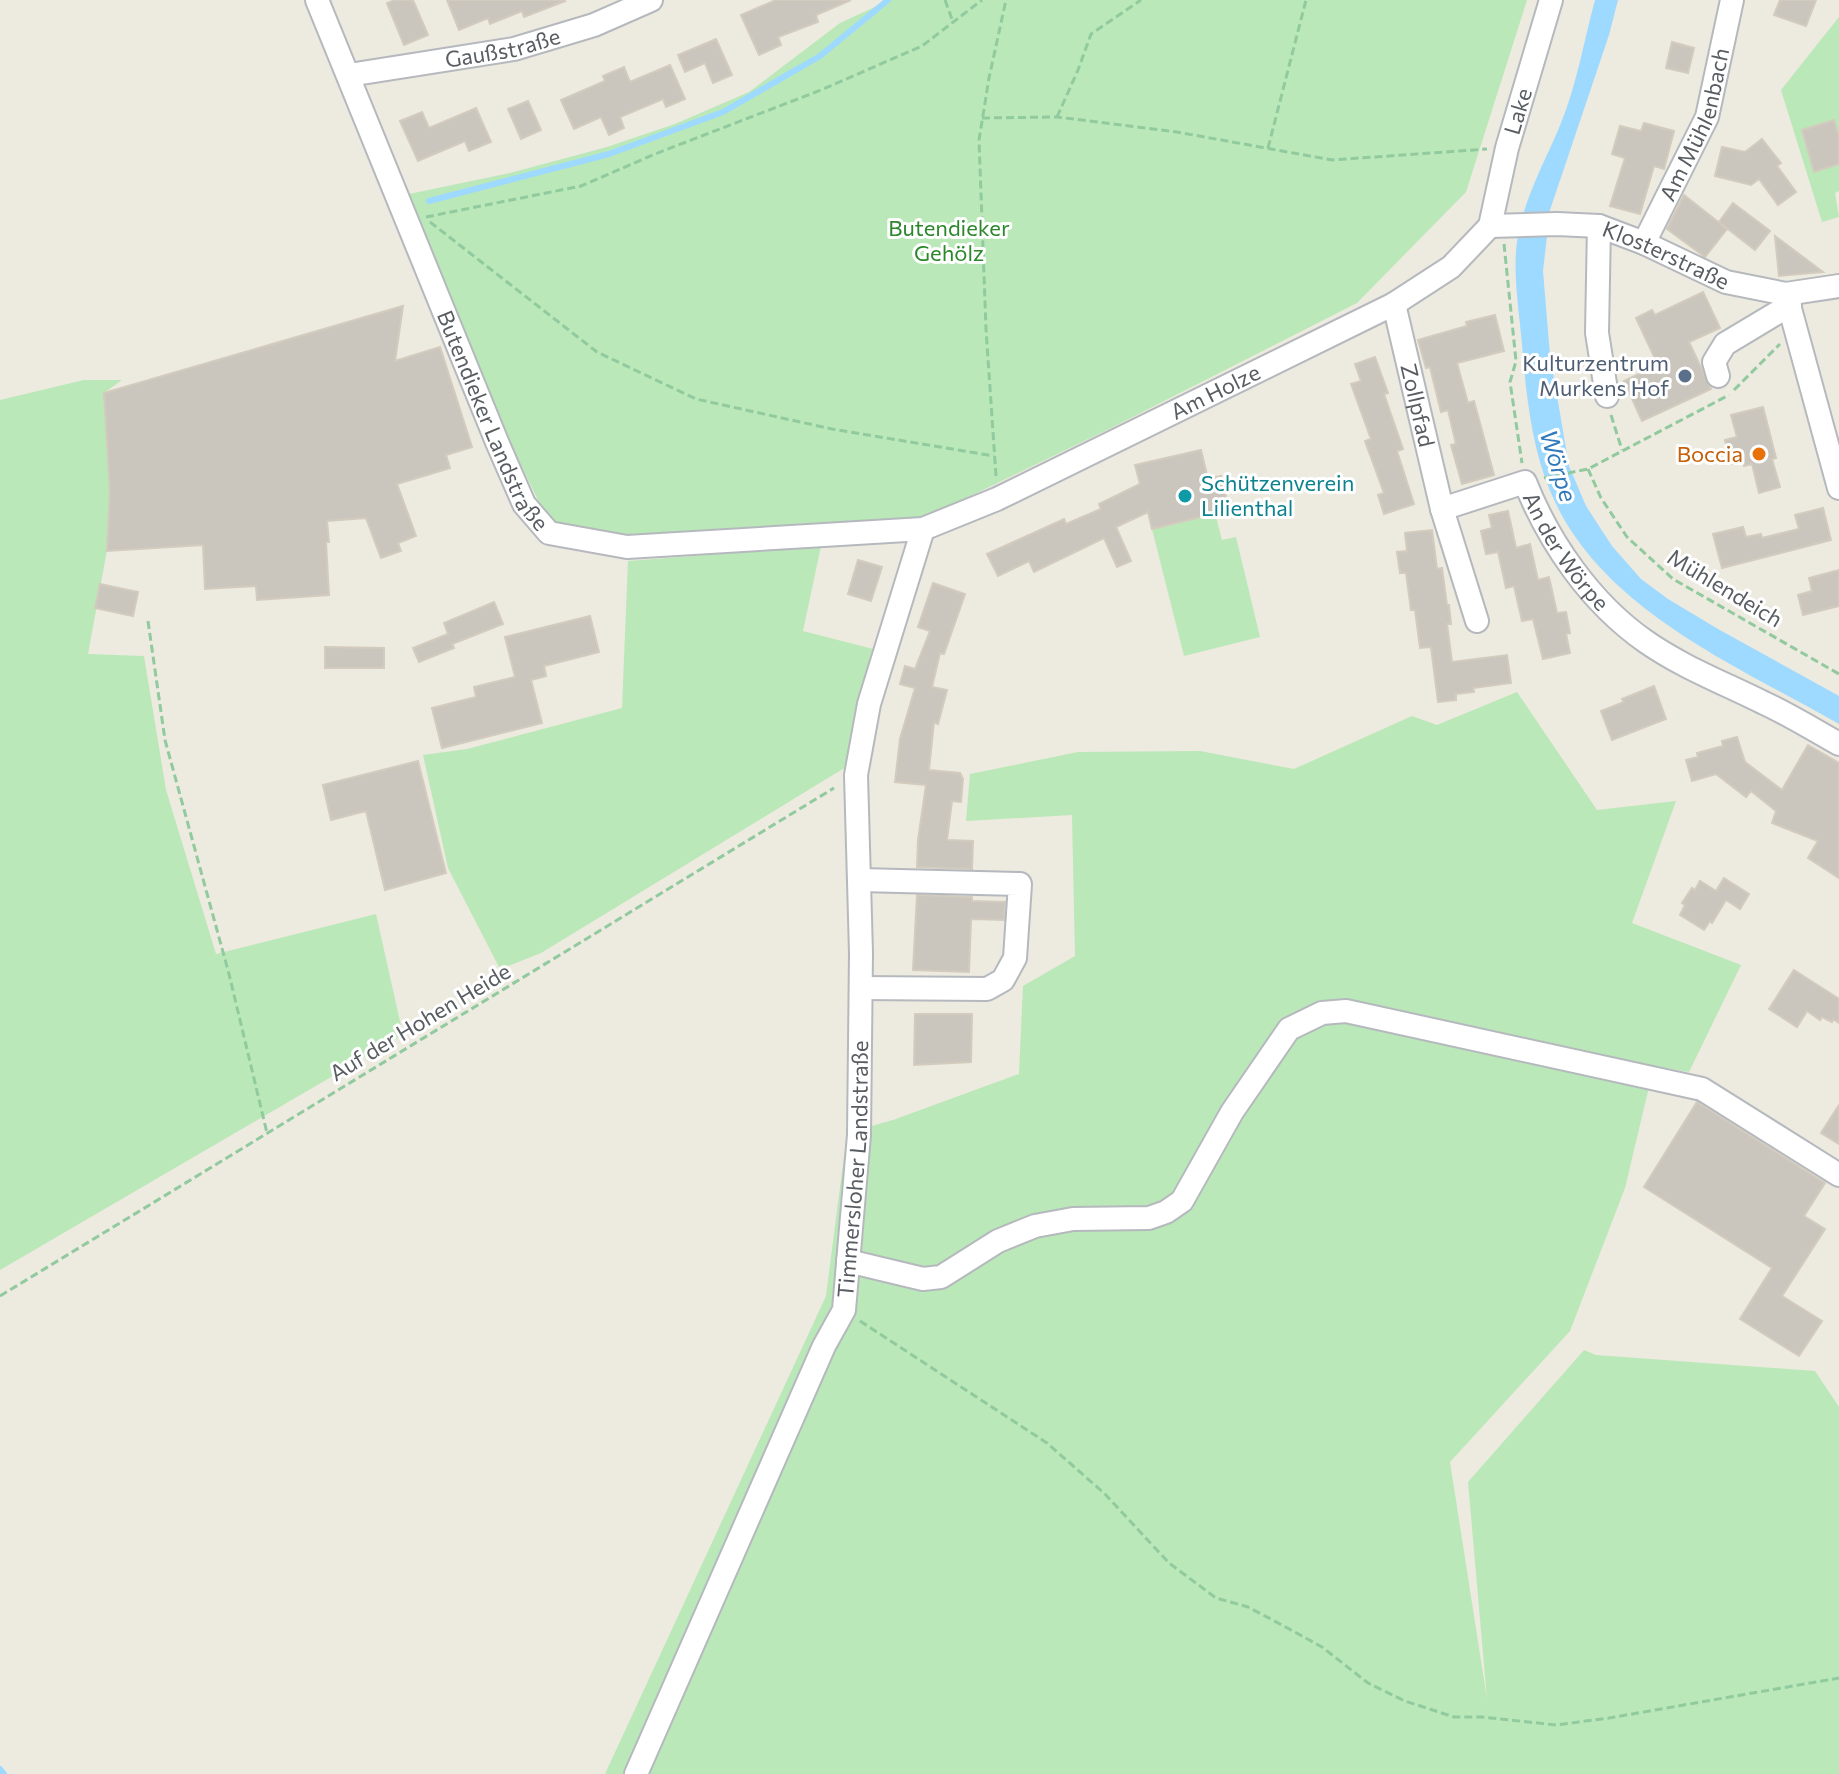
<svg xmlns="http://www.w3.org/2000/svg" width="1839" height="1774" viewBox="0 0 1839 1774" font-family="Commissioner,sans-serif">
<rect width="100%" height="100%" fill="#edeadf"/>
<g fill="#bae8b8">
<polygon points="890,0 1527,0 1466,192 1357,303 1111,428 927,517 831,526 628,536 549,523 479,378 409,194 510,173 607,147 675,124 749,92 840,23"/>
<polygon points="1839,17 1839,191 1835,193 1839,217 1822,222 1781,90"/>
<polygon points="84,380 122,380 104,393 110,491 107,550 88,654 144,656 166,790 216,954 376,914 403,1035 0,1270 0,400"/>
<polygon points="1215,513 1222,540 1236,537 1260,637 1184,656 1152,529"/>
<polygon points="821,546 803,631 873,649 846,767 541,953 500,969 448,868 423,755 467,749 622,708 628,561"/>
<polygon points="1517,692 1597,810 1676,801 1632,923 1741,965 1689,1072 1654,1066 1625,1188 1570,1331 1450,1462 1487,1699 1468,1482 1584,1350 1596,1355 1815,1371 1839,1407 1839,1774 605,1774 826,1296 847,1133 893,1120 1019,1074 1023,986 1075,956 1072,815 966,821 970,774 1078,752 1200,751 1294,769 1412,716 1437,725"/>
</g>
<path fill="#9ed9ff" d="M 1595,0 L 1618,0 L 1609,35 L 1550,210 L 1543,271 L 1550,355 L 1569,466 L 1586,506 L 1612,546 L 1641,579 L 1668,599 L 1718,629 L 1839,696 L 1839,724 C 1736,665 1600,609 1551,493 C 1533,451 1527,402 1523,357 C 1521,321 1511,271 1518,236 C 1525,196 1546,160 1561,123 C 1577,84 1584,40 1595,0 Z"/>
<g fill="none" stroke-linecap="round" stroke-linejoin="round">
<g stroke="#9ed9ff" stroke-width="6">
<polyline points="429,201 609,154 723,112 820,56 888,0"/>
<polyline points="0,1769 4,1774"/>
</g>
</g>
<g fill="#cac6be" stroke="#d3cbbd" stroke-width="2">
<polygon points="395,0 413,0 428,35 404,45 387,3"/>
<polygon points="447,0 564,0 565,1 524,17 522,11 490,24 488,18 459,30"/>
<polygon points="776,0 851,0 816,15 818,22 778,37 781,45 759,55 741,15"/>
<polygon points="1780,0 1816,0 1806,26 1774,15"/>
<polygon points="716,39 732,75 713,83 705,63 685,72 678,55"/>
<polygon points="1672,42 1694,48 1688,73 1666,68"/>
<polygon points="670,65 685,99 666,107 663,99 620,117 624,128 609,135 601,117 574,129 561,100 605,81 603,76 624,67 630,82"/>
<polygon points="528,101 541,130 521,139 508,109"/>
<polygon points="476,108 491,142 469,151 465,141 418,161 400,121 422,112 429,128"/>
<polygon points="1834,120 1839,136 1839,164 1814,172 1802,130"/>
<polygon points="1644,123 1674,131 1664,169 1654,166 1640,214 1610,206 1625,158 1612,154 1620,126 1641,131"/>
<polygon points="1762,139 1781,163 1777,166 1796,192 1778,205 1759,179 1751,185 1715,176 1722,147 1745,152"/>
<polygon points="1684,195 1727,229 1705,257 1667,229"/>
<polygon points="1733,203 1770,231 1755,250 1719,222"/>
<polygon points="1775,236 1823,272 1779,276"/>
<polygon points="1703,292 1720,328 1689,342 1711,389 1642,421 1624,381 1658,365 1636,318 1652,310 1655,315"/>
<polygon points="403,306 395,361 440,347 472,447 446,455 450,468 397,484 416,536 398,543 401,551 381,558 366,518 327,521 329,542 326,542 329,595 257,600 256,586 205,589 203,545 107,551 110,491 104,393"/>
<polygon points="1495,315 1504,351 1457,363 1468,403 1474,401 1494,475 1462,484 1451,445 1456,444 1448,410 1441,412 1430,367 1426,368 1418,340 1467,326 1466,322"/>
<polygon points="1375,357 1388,393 1384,394 1403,449 1397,451 1414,504 1384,514 1378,495 1384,493 1365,441 1371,439 1351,384 1361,381 1355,364"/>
<polygon points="1763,407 1776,458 1772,459 1780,487 1759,493 1752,464 1744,466 1743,461 1731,464 1725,440 1737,437 1731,415"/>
<polygon points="1201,450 1208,479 1221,476 1229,510 1152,529 1148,512 1116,527 1131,561 1117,567 1104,538 1034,572 1029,561 998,576 987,554 1064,519 1066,524 1101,509 1099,504 1140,484 1135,465"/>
<polygon points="1823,508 1831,540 1722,568 1713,534 1743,527 1746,537 1761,534 1762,538 1799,529 1795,515"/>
<polygon points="1508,511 1516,548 1530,544 1538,580 1549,577 1557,613 1566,612 1570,633 1566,634 1570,653 1543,659 1533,619 1522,621 1514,586 1506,588 1498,552 1486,554 1481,531 1492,528 1489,515"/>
<polygon points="1432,530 1437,569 1442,568 1447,605 1449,605 1451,624 1447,624 1452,662 1507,655 1511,683 1473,688 1474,692 1456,694 1456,700 1438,702 1431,647 1420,648 1415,610 1411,610 1406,573 1400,573 1397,552 1407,551 1405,533"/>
<polygon points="858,560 882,567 871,601 848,594"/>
<polygon points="1839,570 1839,606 1803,615 1798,595 1812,591 1809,578"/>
<polygon points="933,583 965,594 944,654 940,653 932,687 947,690 938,724 934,722 929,770 960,773 963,779 961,802 952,801 947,840 973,841 972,869 917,867 918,840 926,785 895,782 900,739 915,688 900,684 905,666 915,669 930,631 918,627"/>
<polygon points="100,584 138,592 133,616 95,608"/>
<polygon points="494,602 503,624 452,644 454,648 419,662 413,648 448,634 444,623"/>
<polygon points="590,616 599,652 544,666 546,676 531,680 542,723 442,748 432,708 476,697 474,687 515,677 505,637"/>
<polygon points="325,647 384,648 384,668 325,668"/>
<polygon points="1654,686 1666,719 1612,740 1601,711 1624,702 1622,699"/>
<polygon points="1737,737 1745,762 1782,790 1808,745 1839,763 1839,878 1808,858 1818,841 1772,823 1776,811 1751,791 1746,797 1716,774 1692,781 1686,760 1698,757 1697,753 1723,746 1722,741"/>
<polygon points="418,761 446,873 385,890 366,811 331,820 323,785"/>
<polygon points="1724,878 1749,894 1740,909 1726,900 1712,923 1710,921 1704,930 1680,915 1685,905 1682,903 1692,888 1695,890 1700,881 1716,891"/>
<polygon points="917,895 972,897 972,901 1005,902 1004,920 971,919 969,972 913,970"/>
<polygon points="1794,970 1839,999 1839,1023 1833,1019 1832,1022 1822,1017 1820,1020 1807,1011 1797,1027 1769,1009"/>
<polygon points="915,1014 972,1014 971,1062 914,1065"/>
<polygon points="1697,1102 1825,1183 1804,1216 1825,1229 1782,1296 1822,1321 1799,1356 1740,1319 1772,1268 1644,1187"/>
<polygon points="1839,1105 1839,1144 1821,1133"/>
</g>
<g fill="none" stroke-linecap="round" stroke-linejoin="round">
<g stroke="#b5b9be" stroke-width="26">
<g id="minor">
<path id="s1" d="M 317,0 L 497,442 L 524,504 L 549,533 L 627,547 L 923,529 L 997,499 L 1394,304 L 1451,267 L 1490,226"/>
<path id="s2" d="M 349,75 L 514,49 L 594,25 L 651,0"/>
<path id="s3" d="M 1490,226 L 1557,224 L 1599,226 L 1644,243 L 1726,282 L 1786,294 L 1839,286"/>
<path id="s4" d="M 1490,226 L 1507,148 L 1551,0"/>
<polyline points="1599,226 1597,333 1607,396"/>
<path id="s5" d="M 1644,243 L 1707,117 L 1732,0"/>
<polyline points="1786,294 1839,488"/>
<path id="s6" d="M 1394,304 L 1442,509 L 1477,621"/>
<polyline points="1718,376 1714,362 1725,344 1790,305"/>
<path id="s7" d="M 1442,509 L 1525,482 C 1549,543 1591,603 1645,641 C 1682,667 1724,683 1764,703 C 1790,715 1814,730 1839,744"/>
<polyline points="860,880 1020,884 1015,958 1003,980 987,989 861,988"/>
<polyline points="848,1261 923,1279 941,1277 998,1241 1035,1226 1073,1219 1149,1218 1166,1212 1182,1201 1232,1112 1289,1029 1322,1013 1346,1011 1702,1089 1839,1175"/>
<path id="s8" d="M 636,1774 L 824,1346 L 844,1310 L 859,1135 L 861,953 L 856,775 L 869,704 L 923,529"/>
</g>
</g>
<g stroke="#91ca9e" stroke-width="3" stroke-dasharray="8 4" stroke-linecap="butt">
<polyline points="945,0 953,22"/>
<polyline points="1057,117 1078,70 1091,34 1141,0"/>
<polyline points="982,118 1057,117 1177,132 1332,160 1487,149"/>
<polyline points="1268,148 1306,0"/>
<polyline points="426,217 581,186 655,154 821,90 922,46 982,0"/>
<polyline points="430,222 597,352 696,399 832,429 994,456"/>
<polyline points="1504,244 1516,361 1510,382 1522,463"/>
<polyline points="1734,390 1780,344"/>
<polyline points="1611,415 1622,450"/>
<polyline points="1588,469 1601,498 1627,537 1673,579 1839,674"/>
<polyline points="996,476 986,329 979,140 989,78 1006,0"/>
<polyline points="1544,478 1588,469 1729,395"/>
<polyline points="148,621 165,740 229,974 267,1133"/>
<polyline points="0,1296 834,788"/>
<polyline points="860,1321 1047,1443 1105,1494 1169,1563 1216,1598 1248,1607 1282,1625 1322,1647 1368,1683 1405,1701 1454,1717 1482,1717 1556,1725 1609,1718 1839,1678"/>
</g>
<use href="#minor" stroke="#fff" stroke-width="22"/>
</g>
<circle fill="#5c6f8a" stroke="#fff" stroke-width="3" cx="1685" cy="376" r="8"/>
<circle fill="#e8710a" stroke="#fff" stroke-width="3" cx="1759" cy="454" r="8"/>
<circle fill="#0f9aa8" stroke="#fff" stroke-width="3" cx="1185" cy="496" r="8"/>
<g text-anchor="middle" stroke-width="6" stroke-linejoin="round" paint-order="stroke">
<g font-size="22" fill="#585d62" stroke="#fff">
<text dy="8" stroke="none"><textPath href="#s2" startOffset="156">Gaußstraße</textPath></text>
<text dy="8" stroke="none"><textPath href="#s4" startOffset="118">Lake</textPath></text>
<text dy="8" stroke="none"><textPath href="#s5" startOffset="130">Am Mühlenbach</textPath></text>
<text dy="8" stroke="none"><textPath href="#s3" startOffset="182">Klosterstraße</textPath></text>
<text dy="8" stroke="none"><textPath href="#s1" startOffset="1282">Am Holze</textPath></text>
<text dy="8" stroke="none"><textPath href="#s6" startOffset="104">Zollpfad</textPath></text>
<text dy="8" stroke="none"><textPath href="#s1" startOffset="456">Butendieker Landstraße</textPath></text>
<text dy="8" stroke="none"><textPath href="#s7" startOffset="168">An der Wörpe</textPath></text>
<text transform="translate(1725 588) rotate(31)" y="8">Mühlendeich</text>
<text transform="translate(420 1022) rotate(-31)" y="8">Auf der Hohen Heide</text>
<text dy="8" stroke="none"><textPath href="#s8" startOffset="650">Timmersloher Landstraße</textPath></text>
</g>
<g font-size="22" fill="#2c872c" stroke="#fff">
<text x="949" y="236">Butendieker<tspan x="949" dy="25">Gehölz</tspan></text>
</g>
<g font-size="22" fill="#4e5e75" stroke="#fff" text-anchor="end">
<text x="1669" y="371">Kulturzentrum<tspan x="1669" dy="25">Murkens Hof</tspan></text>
</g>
<g font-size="22" fill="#c56008" stroke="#fff" text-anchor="end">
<text x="1743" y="462">Boccia</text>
</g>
<g font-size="22" fill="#0d838f" stroke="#fff" text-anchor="start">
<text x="1201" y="491">Schützenverein<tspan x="1201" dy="25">Lilienthal</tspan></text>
</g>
<g font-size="24" font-style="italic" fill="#307abb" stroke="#fff">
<text transform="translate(1558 466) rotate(73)" y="8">Wörpe</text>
</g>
</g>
</svg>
